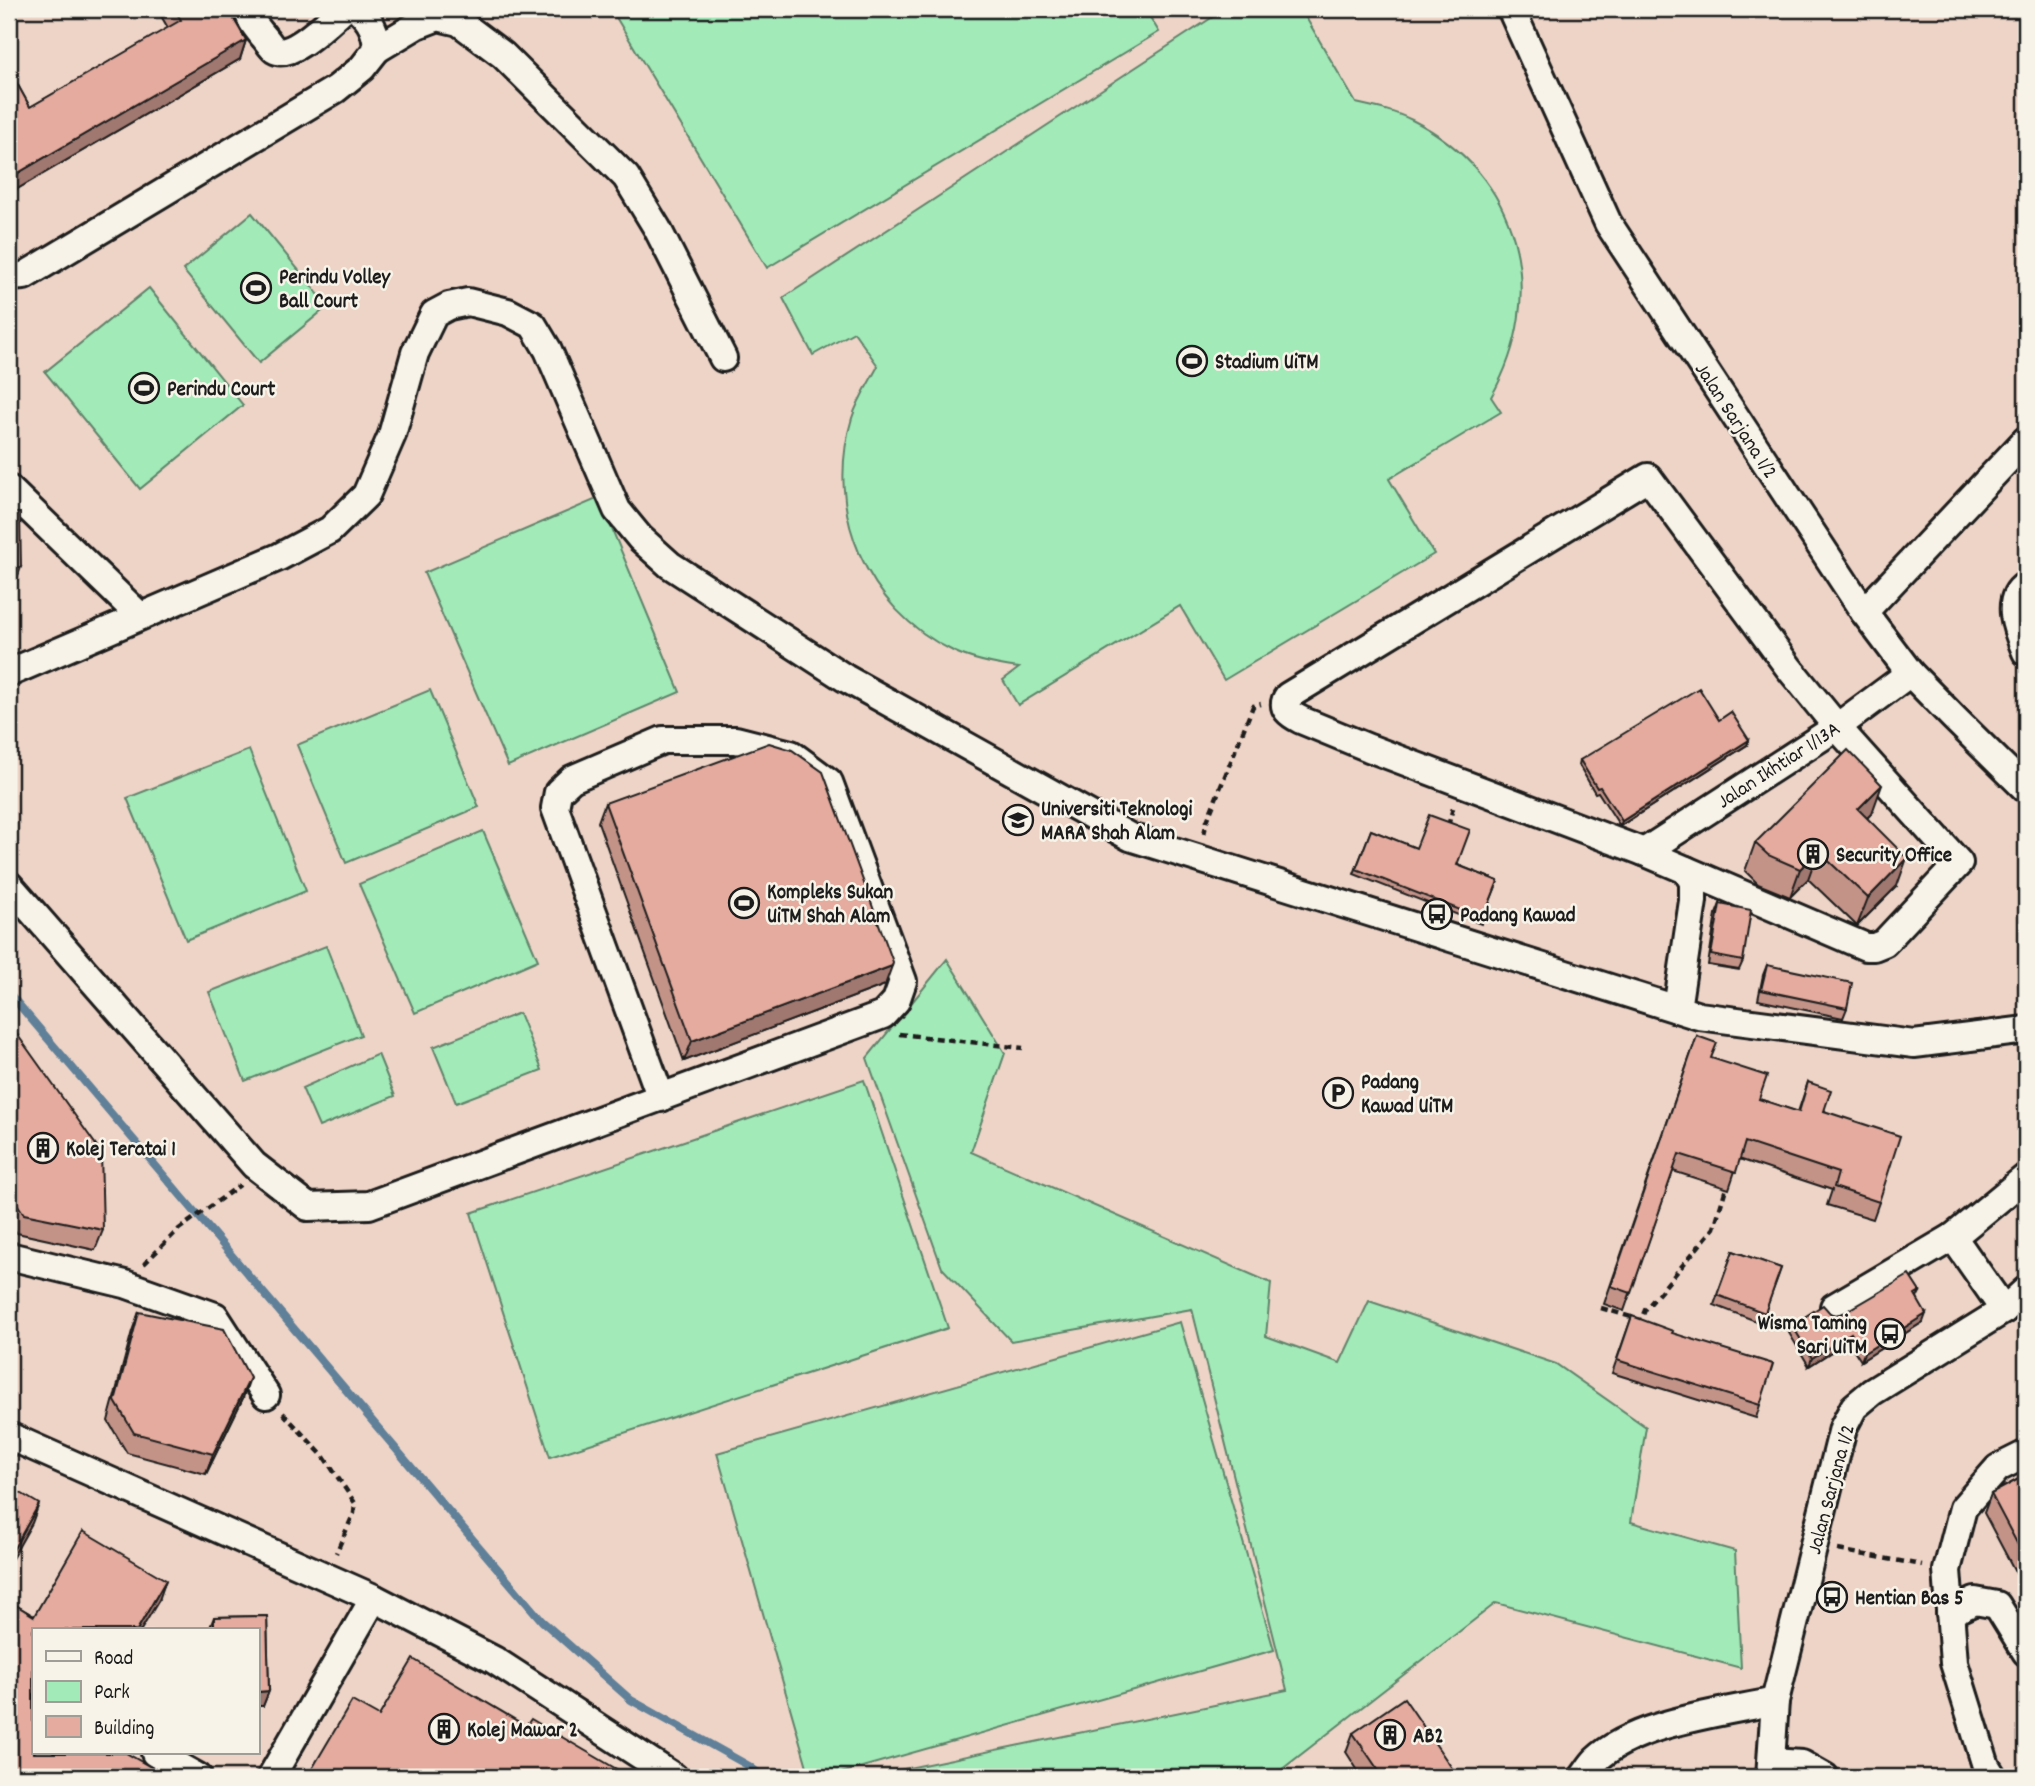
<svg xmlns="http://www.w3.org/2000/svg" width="2035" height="1786" viewBox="0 0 2035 1786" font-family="Dekko,sans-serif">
<rect width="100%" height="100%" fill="#f3e5d9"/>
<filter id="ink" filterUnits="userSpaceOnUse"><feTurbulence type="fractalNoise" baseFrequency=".0143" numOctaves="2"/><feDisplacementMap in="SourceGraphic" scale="14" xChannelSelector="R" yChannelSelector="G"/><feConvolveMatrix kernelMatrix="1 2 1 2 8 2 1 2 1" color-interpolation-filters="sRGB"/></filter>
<g filter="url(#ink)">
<path fill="#eed4c7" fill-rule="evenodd" d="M 9,9 L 2026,9 L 2026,1777 L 9,1777 ZM 33,1630 L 257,1630 L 257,1753 L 33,1753 Z"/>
<g fill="#a2eab8" stroke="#5f836a" stroke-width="2">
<polygon points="611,9 1145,9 1159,32 767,268"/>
<path d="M 1225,9 L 1301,9 L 1356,103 C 1375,107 1394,111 1412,120 C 1520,174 1550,294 1491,397 L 1501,412 L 1389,479 L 1434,554 L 1224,680 L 1180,606 L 1018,705 L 1003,680 L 1019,668 C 997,665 974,661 953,651 C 866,609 824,510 852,418 C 858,399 869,383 878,366 L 854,332 L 813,355 L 783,298 Z"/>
<polygon points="252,213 328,306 259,363 183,270"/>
<polygon points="149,288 243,405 140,489 45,372"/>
<polygon points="599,498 680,692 508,766 424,573"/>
<polygon points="430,690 479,807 346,863 297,745"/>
<polygon points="249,750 306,891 186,940 127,798"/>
<polygon points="483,831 538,960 415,1013 359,884"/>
<polygon points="326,946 361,1035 245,1081 209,992"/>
<polygon points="947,959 1005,1053 971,1152 1271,1283 1266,1336 1340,1363 1369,1301 1556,1364 1646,1427 1631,1522 1735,1551 1741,1668 1496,1603 1272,1777 865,1777 1287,1690 1192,1309 1011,1341 942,1268 867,1058"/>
<polygon points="519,1013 542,1070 456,1103 433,1047"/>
<polygon points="378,1054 395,1096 319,1127 302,1088"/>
<polygon points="864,1080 948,1328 550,1457 471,1213"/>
<polygon points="1180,1322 1274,1650 827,1777 810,1777 717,1453"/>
</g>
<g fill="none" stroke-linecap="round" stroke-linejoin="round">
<polyline stroke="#5f8098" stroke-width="8" points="9,993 542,1621 631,1700 749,1766 763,1777"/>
<g stroke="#1c1c1c" stroke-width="32">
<g id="minor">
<path d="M 248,9 C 250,21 256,27 264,37 C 267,40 271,47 275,50 C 291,60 331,19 343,9"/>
<polyline points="1511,9 1608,223 1864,612 1910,673 1953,717 2026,789"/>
<polyline points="377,49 417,25 438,17 459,22 503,55 626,177 657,228 723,358"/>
<path d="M 9,277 L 24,276 L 336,89 L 362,68 L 377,49 C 376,31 371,21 358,9"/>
<path d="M 1648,477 L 1789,668 L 1837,727 L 1959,863 L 1884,943 L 1874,947 L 1866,947 L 1644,852 L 1369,748 L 1301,720 C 1291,715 1279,708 1288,696 Z"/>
<polyline points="9,489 140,616"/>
<path d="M 2026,585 C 2003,600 2018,633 2026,652"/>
<polyline points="1864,612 2026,440"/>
<polyline points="9,673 279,557 330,530 366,495 392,435 415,353 434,314 449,306 468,302 508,312 533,325 548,350 617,510 640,538 670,565 845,678 1130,837 1699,1016 1914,1044 2026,1030"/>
<polyline points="1644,852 1837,727 1910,673"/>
<polyline points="9,885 254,1165 308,1207 369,1205 883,1015 896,1001 903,981 829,782 791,754 736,740 663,740 572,779 558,792 555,808 661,1098"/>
<polyline points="1677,1009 1693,901 1693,882 1686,870"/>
<polyline points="1953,1237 2026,1177"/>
<polyline points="9,1256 125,1284 215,1316 266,1395"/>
<polyline points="1834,1307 1953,1237 2004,1310"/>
<polyline points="9,1436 374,1598 494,1660 674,1777"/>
<polyline points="1950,1613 1975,1601 1997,1605 2026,1652"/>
<polyline points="155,1753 198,1777"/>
<polyline points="1772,1762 1802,1764 1825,1777"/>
<polyline points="271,1777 374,1598"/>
<path d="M 1583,1777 C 1587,1772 1591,1765 1596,1760 C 1636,1722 1722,1713 1775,1701"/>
<polyline points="1770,1777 1775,1701 1843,1428 1854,1407 1872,1392 2004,1310 2026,1290"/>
<polyline points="1993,1777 1986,1766 1954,1663 1947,1570 1963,1508 1998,1468 2026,1454"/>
</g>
</g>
<g stroke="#1c1c1c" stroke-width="4.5" stroke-dasharray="7 5" stroke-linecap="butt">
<polyline points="1448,826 1453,808"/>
<polyline points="1204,834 1207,821 1253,706 1261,704"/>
<polyline points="899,1034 1023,1048"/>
<polyline points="144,1264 179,1229 240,1185"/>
<polyline points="1601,1308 1641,1320 1645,1310 1714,1228 1726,1188"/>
<polyline points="283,1413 324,1457 355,1503 354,1513 336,1553"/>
<polyline points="1838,1550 1922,1565"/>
</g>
<use href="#minor" stroke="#f7f3e8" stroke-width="26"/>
</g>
<g fill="#c49388" stroke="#1c1c1c" stroke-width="2">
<polygon points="157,9 228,9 246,40 240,59 12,192 9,187 9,69 30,107 168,28"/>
<polygon points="1719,720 1747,745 1620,826 1598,792 1595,793 1579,765 1580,760"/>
<polygon points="605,803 885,985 684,1061 598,822"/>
<polygon points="1872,813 1867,818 1897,886 1857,926 1808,879 1790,897 1758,884 1745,871 1755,843"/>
<polygon points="1371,830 1498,881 1481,924 1354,874"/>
<polygon points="1720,904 1743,961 1739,970 1708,965 1716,914"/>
<polygon points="1767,965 1847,1008 1843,1018 1758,1000 1763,975"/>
<polygon points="9,1023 103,1230 95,1250 17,1233 9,1222"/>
<polygon points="1697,1036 1711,1058 1759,1099 1798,1112 1808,1082 1879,1202 1873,1219 1827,1205 1832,1190 1739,1159 1729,1189 1673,1171 1624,1311 1604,1304"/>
<polygon points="1733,1251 1781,1268 1761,1323 1714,1305"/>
<polygon points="1920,1292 1917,1298 1923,1322 1861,1361 1848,1341 1809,1366 1789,1333 1792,1325 1830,1313 1836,1315"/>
<polygon points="139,1312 243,1398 206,1474 127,1453 108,1421 132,1331"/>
<polygon points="1632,1316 1760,1405 1756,1418 1612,1373"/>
<polygon points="2026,1475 2026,1592 1984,1513 1991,1494"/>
<polygon points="159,1600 33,1753 168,1777 9,1777 9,1601 34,1616"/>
<polygon points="267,1616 269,1691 263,1706 257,1706 257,1630 209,1630 214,1617"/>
<polygon points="1353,1733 1458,1777 1362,1777 1346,1752"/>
</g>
<g fill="#a0786f" stroke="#1c1c1c" stroke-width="2">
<polygon points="246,40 240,59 12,192 18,173"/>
<polygon points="9,567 21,567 14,587 9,587"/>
<polygon points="1749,740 1747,745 1620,826 1622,821"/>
<polygon points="1882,785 1872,813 1848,837 1858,809"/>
<polygon points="1818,851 1808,879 1790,897 1800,869"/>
<polygon points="1907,858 1897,886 1857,926 1868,898"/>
<polygon points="892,966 885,985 684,1061 692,1041"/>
<polygon points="1926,1314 1923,1322 1861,1361 1864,1353"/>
<polygon points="1851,1333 1848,1341 1809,1366 1812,1358"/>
<polygon points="250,1378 243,1398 206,1474 213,1454"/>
<polygon points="39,1504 32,1523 9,1564 9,1557"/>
<polygon points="166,1580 159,1600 141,1630 137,1630"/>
<polygon points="269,1691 263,1706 257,1706 257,1692"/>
</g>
<g fill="#e4ab9e" stroke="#1c1c1c" stroke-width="2">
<polygon points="174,9 228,9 246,40 18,173 9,157 9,69 30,107 181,20"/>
<polygon points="9,513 20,513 21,567 9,567"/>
<polygon points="1699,688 1719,720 1731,712 1749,740 1622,821 1600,787 1597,788 1580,760"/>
<polygon points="769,743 792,750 823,772 893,962 892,966 692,1041 605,803"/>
<polygon points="1848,750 1882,785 1858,809 1907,858 1868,898 1818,851 1800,869 1768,855 1755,843"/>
<polygon points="1429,815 1470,830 1457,865 1498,881 1483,919 1356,869 1371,830 1416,848"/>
<polygon points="1720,904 1751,910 1743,961 1711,955"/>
<polygon points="1767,965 1852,983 1847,1008 1761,990"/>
<polygon points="9,1023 101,1152 103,1230 24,1214 9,1192"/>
<polygon points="1697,1036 1717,1043 1711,1058 1767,1076 1759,1099 1799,1112 1808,1082 1831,1090 1824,1111 1900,1136 1879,1202 1834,1187 1838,1173 1745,1142 1736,1172 1679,1154 1631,1293 1611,1286"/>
<polygon points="1733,1251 1781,1268 1765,1313 1717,1295"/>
<polygon points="1909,1275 1920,1292 1915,1295 1926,1314 1864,1353 1851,1333 1812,1358 1792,1325 1823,1305 1830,1313 1836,1315 1844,1313"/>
<polygon points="139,1312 224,1329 250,1378 213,1454 134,1433 115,1401"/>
<polygon points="1632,1316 1673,1331 1672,1333 1773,1364 1760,1405 1617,1360"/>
<polygon points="2026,1475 2026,1560 1991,1494"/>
<polygon points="9,1486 39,1504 9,1557"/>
<polygon points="83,1531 166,1580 137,1630 33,1630 33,1753 126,1753 168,1777 32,1777 9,1764 9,1601 34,1616"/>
<polygon points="267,1616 269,1691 257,1692 257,1630 214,1630 214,1617"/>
<polygon points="413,1659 526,1726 531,1719 625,1774 623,1777 313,1777 309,1774 352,1701 379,1716"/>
<polygon points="1404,1698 1458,1777 1383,1777 1353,1733"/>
</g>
</g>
<defs>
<g id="stadium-ring" transform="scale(1.575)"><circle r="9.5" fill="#f7f3e8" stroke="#1c1c1c" stroke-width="1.5"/><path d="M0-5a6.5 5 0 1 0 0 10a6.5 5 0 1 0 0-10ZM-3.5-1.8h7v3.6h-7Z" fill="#1c1c1c"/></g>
<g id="university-ring" transform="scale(1.575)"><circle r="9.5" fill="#f7f3e8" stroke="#1c1c1c" stroke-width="1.5"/><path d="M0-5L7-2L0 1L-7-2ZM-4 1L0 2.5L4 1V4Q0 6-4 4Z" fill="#1c1c1c"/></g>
<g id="building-ring" transform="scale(1.575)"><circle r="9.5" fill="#f7f3e8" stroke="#1c1c1c" stroke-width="1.5"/><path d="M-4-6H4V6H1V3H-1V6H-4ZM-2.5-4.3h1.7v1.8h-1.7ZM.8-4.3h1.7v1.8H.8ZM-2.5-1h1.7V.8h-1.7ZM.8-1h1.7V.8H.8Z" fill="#1c1c1c"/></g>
<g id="bus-ring" transform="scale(1.575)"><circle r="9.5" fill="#f7f3e8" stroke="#1c1c1c" stroke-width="1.5"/><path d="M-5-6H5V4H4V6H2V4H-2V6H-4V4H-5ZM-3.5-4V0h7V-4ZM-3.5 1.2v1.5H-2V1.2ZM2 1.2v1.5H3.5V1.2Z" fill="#1c1c1c"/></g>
<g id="parking-ring" transform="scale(1.575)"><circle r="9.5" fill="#f7f3e8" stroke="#1c1c1c" stroke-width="1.5"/><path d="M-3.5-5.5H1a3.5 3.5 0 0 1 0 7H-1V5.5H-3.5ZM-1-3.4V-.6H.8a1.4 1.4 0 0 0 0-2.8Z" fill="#1c1c1c"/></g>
</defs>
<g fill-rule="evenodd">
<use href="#stadium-ring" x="256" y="288"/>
<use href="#stadium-ring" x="1192" y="361"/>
<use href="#stadium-ring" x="144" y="388"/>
<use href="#university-ring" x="1018" y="820"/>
<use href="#building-ring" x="1813" y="854"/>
<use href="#stadium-ring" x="744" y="903"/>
<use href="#bus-ring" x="1437" y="914"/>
<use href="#parking-ring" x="1338" y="1093"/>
<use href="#building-ring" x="43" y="1148"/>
<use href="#bus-ring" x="1890" y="1334"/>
<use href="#bus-ring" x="1832" y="1597"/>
<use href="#building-ring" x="444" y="1729"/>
<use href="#building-ring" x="1390" y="1735"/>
</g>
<g text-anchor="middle" stroke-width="5" stroke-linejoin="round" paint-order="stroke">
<g font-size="21" font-weight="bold" fill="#1c1c1c" stroke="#f7f3e8" text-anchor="start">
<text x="279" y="283">Perindu Volley<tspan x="279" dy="24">Ball Court</tspan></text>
<text x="1215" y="368">Stadium UiTM</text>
<text x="167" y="395">Perindu Court</text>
<text x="1041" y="815">Universiti Teknologi<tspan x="1041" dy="24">MARA Shah Alam</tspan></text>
<text x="1836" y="861">Security Office</text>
<text x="767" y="898">Kompleks Sukan<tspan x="767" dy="24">UiTM Shah Alam</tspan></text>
<text x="1460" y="921">Padang Kawad</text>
<text x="1361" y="1088">Padang<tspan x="1361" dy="24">Kawad UiTM</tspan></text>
<text x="66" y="1155">Kolej Teratai 1</text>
<text x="1867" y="1329" text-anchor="end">Wisma Taming<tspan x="1867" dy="24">Sari UiTM</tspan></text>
<text x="1855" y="1604">Hentian Bas 5</text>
<text x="467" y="1736">Kolej Mawar 2</text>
<text x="1413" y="1742">AB2</text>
</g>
<g font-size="21" fill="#1c1c1c" stroke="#f7f3e8">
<text transform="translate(1737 420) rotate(57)" y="7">Jalan Sarjana 1/2</text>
<text transform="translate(1778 764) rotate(-33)" y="7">Jalan Ikhtiar 1/13A</text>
<text transform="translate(1830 1489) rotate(-75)" y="7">Jalan Sarjana 1/2</text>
</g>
</g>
<rect width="2035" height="1786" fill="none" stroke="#f7f3e8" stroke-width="35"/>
<rect x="18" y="18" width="2000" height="1751" fill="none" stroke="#1c1c1c" stroke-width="2.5" filter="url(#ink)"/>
<rect x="32" y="1628" width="228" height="126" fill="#f7f3e8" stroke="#9f9d96" stroke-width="2"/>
<rect x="46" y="1651" width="35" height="10" fill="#f7f3e8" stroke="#9f9d96" stroke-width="2"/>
<text x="94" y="1664" font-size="21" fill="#1c1c1c">Road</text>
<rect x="46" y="1681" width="35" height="21" fill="#a2eab8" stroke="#9f9d96" stroke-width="2"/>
<text x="94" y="1698" font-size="21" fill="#1c1c1c">Park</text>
<rect x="46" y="1716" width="35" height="21" fill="#e4ab9e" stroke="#9f9d96" stroke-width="2"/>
<text x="94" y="1734" font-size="21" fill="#1c1c1c">Building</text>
</svg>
